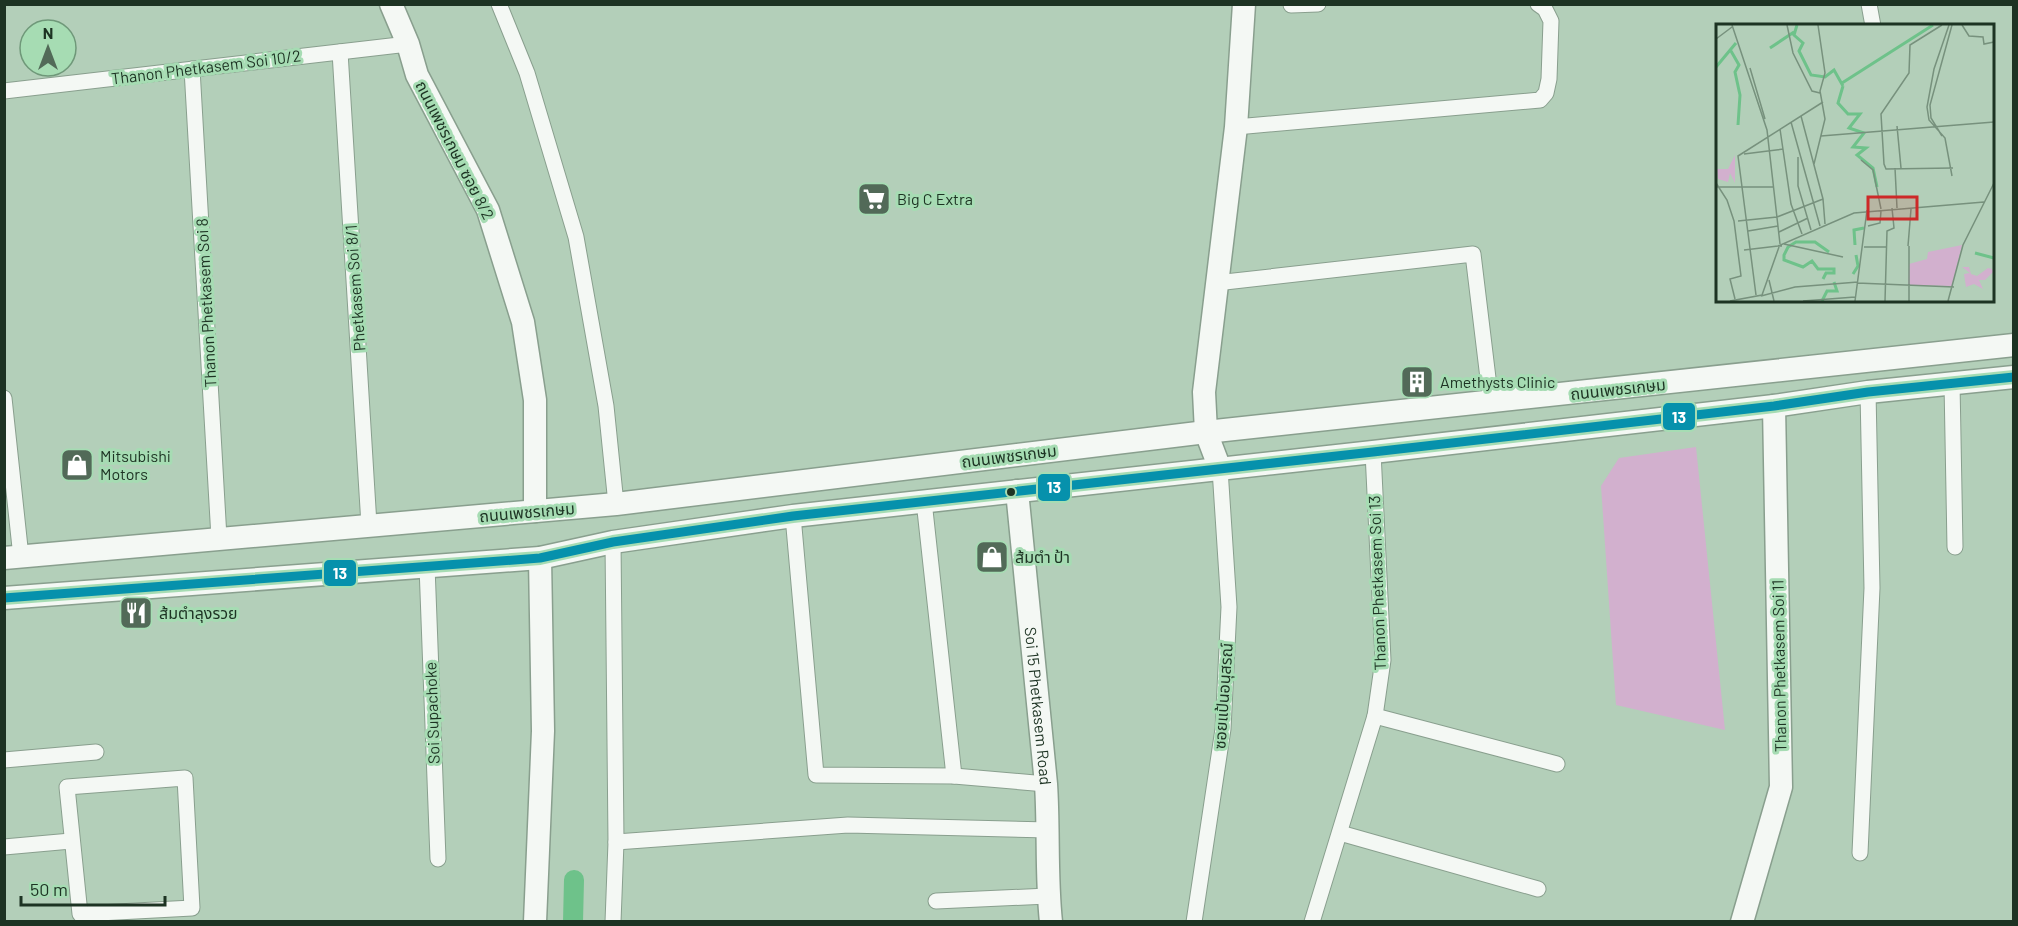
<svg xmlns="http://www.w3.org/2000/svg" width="2018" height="926" viewBox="0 0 2018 926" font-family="Barlow,'Noto Sans Thai',sans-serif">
<rect width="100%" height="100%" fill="#b3cfb9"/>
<polygon fill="#d2b0ce" points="1696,447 1725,730 1616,705 1601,486 1619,458"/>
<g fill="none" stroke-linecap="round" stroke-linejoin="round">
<polyline stroke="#6ec28a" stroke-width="20" points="573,922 574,880"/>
<g stroke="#899f8e" stroke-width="17">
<g id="street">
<polyline points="499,4 527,73 576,237 606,406 616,504"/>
<polyline points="1869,4 1873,26"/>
<polyline points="1291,5 1318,4"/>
<polyline points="340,52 369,525"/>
<polyline points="192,69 219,538"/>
<polyline points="4,91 408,44"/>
<polyline points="1236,127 1540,100 1546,93 1549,79 1551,21 1545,9 1538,4"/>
<polyline points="1216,283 1473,254 1491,403"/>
<polyline points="1952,383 1955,547"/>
<polyline points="4,398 21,557"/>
<polyline points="924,501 954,776"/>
<polyline points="793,516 816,775 954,776 1046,784"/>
<polyline points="427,566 438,859"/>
<polyline points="1375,716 1557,764"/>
<polyline points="4,760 96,752"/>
<polygon points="185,778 192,908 80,914 67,787"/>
<polyline points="1340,833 1538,889"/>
<polyline points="616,842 848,825 1049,830"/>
<polyline points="4,847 71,841"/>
<polyline points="1860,853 1872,588 1868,392"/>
<polyline points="936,901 1048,896"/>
<polyline points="613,922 616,842 613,542"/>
<polyline points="1194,922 1223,729 1229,607 1220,469"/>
<polyline points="1312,922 1375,716 1383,660 1373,452"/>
</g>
</g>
<g stroke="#899f8e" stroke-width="25">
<g id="secondary">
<polyline points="391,4 408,44 417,75 488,210 523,322 535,400 535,511"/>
<polyline points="1220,469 1206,432 1204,392 1236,127 1244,4"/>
<path id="s1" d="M 1017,491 L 1046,784 C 1049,830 1046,876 1051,922"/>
<polyline points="4,558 616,504 1206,432 2014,345"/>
<polyline points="4,598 540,558 613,542 793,516 1373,452 1774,406 1868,392 2014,377"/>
<polyline points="535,922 543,731 540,558"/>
<polyline points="1742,922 1781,787 1774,406"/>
</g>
</g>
<use href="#street" stroke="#f4f8f4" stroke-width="15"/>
<use href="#secondary" stroke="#f4f8f4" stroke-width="22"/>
<g stroke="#a6dcb3" stroke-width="14">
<polyline id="bus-1" points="4,598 540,558 613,542 793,516 1373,452 1774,406 1868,392 2014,377"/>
</g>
<use href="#bus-1" stroke="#0691ac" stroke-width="9"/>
</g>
<defs>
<g id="supermarket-square" transform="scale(1.725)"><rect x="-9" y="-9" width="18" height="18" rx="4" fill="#526a58" stroke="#a6dcb3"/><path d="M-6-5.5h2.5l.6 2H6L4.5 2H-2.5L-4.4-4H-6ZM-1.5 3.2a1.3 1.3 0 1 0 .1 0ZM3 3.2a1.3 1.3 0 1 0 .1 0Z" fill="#fff"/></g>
<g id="building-square" transform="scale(1.725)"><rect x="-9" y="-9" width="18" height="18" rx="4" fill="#526a58" stroke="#a6dcb3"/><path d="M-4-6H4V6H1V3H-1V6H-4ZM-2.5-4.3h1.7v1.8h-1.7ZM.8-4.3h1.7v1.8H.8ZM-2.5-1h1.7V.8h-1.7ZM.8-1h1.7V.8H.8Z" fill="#fff"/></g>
<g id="shop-square" transform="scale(1.725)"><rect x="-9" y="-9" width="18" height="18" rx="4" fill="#526a58" stroke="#a6dcb3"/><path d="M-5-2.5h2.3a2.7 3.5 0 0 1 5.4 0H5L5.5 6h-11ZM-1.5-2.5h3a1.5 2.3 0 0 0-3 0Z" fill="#fff"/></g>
<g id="restaurant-square" transform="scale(1.725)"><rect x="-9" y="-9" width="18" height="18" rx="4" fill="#526a58" stroke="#a6dcb3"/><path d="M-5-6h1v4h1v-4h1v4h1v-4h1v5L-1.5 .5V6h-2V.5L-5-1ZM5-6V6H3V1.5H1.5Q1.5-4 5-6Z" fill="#fff"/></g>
</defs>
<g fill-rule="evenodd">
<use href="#supermarket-square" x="874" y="199"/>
<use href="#building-square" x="1417" y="382"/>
<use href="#shop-square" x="77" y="465"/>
<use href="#shop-square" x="992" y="557"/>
<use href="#restaurant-square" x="136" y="613"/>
</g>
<circle fill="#1d3323" stroke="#a6dcb3" stroke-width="2" cx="1011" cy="492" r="5"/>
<g text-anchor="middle" stroke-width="6" stroke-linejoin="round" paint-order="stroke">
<g font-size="16" fill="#1d3323" stroke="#a6dcb3">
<text transform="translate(206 67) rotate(-7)" y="6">Thanon Phetkasem Soi 10/2</text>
<text transform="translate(455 150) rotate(63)" y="6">ถนนเพชรเกษม ซอย 8/2</text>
<text transform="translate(355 288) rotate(-94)" y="6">Phetkasem Soi 8/1</text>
<text transform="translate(206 303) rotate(-93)" y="6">Thanon Phetkasem Soi 8</text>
<text transform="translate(1618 389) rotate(-6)" y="6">ถนนเพชรเกษม</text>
<text transform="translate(1009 456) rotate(-7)" y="6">ถนนเพชรเกษม</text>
<text transform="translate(527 512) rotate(-5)" y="6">ถนนเพชรเกษม</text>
<text transform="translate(1377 583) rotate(-92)" y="6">Thanon Phetkasem Soi 13</text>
<text transform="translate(1779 666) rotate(-91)" y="6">Thanon Phetkasem Soi 11</text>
<text transform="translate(1223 696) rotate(-86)" y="6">ซอยแป้นอนุสรณ์</text>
<text dy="6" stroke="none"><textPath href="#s1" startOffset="216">Soi 15 Phetkasem Road</textPath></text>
<text transform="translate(432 713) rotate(-92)" y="6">Soi Supachoke</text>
</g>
<g font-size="16" fill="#1d3323" stroke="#a6dcb3" text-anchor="start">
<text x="897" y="205">Big C Extra</text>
<text x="1440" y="388">Amethysts Clinic</text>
<text x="100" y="462">Mitsubishi<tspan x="100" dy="18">Motors</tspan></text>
<text x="1015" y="563">ส้มตำ ป้า</text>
<text x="159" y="619">ส้มตำลุงรวย</text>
</g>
</g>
<g transform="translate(1716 24)">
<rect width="278" height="278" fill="#b3cfb9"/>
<path d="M 19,131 L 19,159 L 14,149 L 12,158 L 2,155 L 1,145 L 12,145 ZM 246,221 L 236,262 L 192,261 L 193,240 L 211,235 L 212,228 ZM 246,243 L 253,243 L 255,250 L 261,252 L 272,244 L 276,245 L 277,248 L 269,256 L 263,256 L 267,265 L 258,260 L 250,263 L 248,250 L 254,249 Z" fill="#d2b0ce"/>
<path fill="none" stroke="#6ec28a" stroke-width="3" d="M 81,1 L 78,11 L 87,19 L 83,27 L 95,51 L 109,53 L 118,46 L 127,62M 54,24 L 78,8M 15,27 L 23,41 L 19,48 L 24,71 L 22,101M 0,43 L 20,19M 126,59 L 217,1M 127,62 L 122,79 L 132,90 L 144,90 L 133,104 L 148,109 L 137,123 L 150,124 L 141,131 L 157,144 L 161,163M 139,221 L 138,206 L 148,204M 259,229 L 278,234M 137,250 L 142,242 L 140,231M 107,255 L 110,249 L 118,249 L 118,245 L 102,245 L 96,237 L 87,243 L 68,236 L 68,231 L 72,223 L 80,218 L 99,218 L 113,228M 106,277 L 111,267 L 121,267 L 118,258"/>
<path fill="none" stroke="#77917d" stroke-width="1.5" d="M 16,1 L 51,106 L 64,220M 71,1 L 77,29 L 96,67 L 104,69M 226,1 L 194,21 L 193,49 L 165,90 L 168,140 L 170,145 L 237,144M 233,1 L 218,45 L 211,83 L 213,96 L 229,114 L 236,152M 246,1 L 253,12 L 267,13 L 268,20 L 278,18M 0,15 L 16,3M 34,44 L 49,95M 85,92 L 107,175 L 109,200M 75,98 L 104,202M 181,102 L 185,144M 64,105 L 75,180 L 86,210M 105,112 L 278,98M 226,112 L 215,94 L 214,81 L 236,1M 28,130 L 67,125M 82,133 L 82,162 L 95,206M 145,136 L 157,146 L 165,185M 98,140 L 109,95 L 104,67 L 109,49 L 102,1M 179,144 L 181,184M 0,159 L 11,176 L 18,197 L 25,252 L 14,255 L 19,275M 0,163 L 58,163M 22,197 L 61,193 L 107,175M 152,202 L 164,199 L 165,187M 32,207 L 62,202M 63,208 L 92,194M 68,220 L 127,233M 66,222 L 62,222 L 138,189 L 268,178M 192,222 L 195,185M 148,223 L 171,223M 28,226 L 62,222M 53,256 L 58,277M 141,259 L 238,263M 40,271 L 22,132 L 107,78M 45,272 L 79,263 L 142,258M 14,277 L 46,271 L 63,223M 87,277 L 139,273M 139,277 L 151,186M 169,277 L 171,207 L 178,204 L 176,184M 193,277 L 193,222M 232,277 L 247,221 L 278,159"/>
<path fill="#cd2928" fill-opacity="0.15" stroke="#cd2928" stroke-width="3" d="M 152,173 L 201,173 L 201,195 L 152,195 Z"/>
<rect width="278" height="278" fill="none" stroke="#1d3323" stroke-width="3"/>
</g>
<g stroke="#a6dcb3" stroke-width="2">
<rect x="1662" y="402" width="34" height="29" rx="6" fill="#0691ac"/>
<rect x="1037" y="473" width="34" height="29" rx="6" fill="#0691ac"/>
<rect x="323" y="559" width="34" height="28" rx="6" fill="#0691ac"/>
</g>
<g font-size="16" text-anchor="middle" font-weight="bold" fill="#fff">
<text x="1679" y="423">13</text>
<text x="1054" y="493">13</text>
<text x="340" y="579">13</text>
</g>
<rect width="2018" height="926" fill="none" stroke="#1d3323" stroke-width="12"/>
<g transform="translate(48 48)"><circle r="28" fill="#a6dcb3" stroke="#6f9879" stroke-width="1.5"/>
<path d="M0-4.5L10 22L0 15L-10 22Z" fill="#526a58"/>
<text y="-9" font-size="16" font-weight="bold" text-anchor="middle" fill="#1d3323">N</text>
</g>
<path d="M21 896v9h144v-9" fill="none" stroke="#1d3323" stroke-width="3"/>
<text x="30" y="896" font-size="18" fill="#1d3323" stroke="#a6dcb3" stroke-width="4.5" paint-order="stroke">50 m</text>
</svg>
